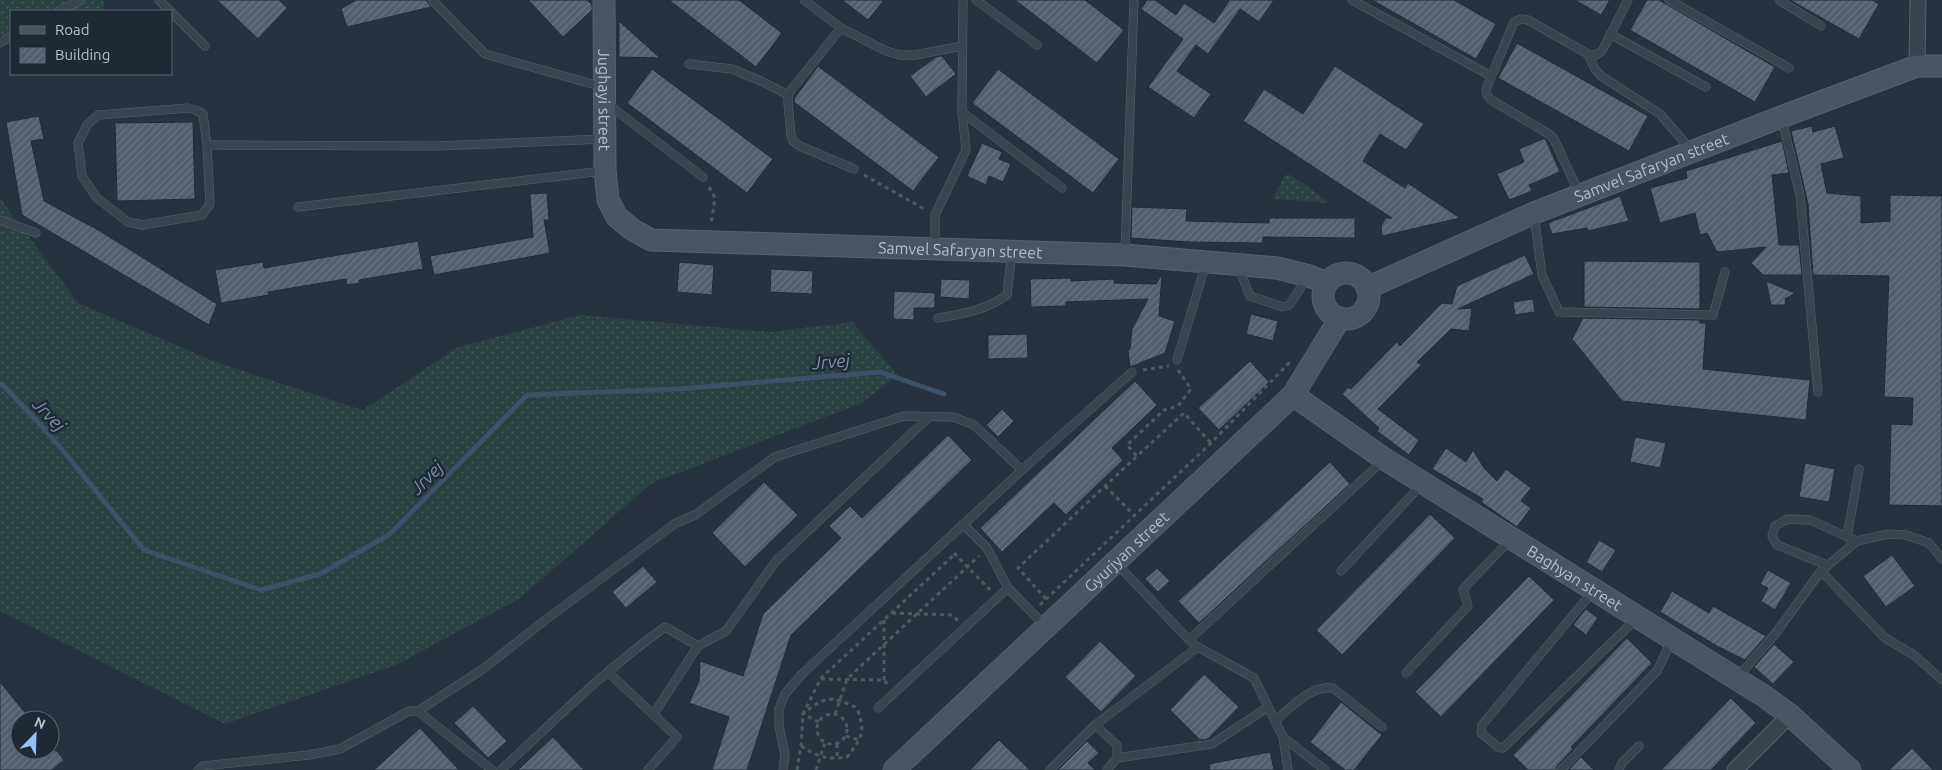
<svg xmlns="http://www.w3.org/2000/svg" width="1942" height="770" viewBox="0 0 1942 770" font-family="Ubuntu,sans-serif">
<defs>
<pattern id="grass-dots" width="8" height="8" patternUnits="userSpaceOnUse" patternTransform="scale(1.25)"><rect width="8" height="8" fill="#294140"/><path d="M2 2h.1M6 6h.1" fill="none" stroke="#465b5a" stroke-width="1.8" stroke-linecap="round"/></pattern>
<pattern id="building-hatch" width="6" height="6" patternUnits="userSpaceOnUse" patternTransform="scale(1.25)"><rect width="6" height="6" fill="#525e6c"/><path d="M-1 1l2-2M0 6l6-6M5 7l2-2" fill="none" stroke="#697380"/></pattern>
</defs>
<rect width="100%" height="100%" fill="#26333e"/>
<g fill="url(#grass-dots)">
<polygon points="0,0 103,0 105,11 11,11 11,34 0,36"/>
<polygon points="1285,175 1291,175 1330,203 1272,199"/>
<polygon points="0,198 78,303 216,362 363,410 458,347 580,315 770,332 852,322 898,375 860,404 652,483 519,599 396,665 225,724 0,611"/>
</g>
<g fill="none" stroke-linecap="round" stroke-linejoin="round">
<polyline stroke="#3d5266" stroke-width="5" points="0,385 2,384 51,436 144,550 261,590 320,574 390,534 527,395 679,389 880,372 944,394"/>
</g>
<g fill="url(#building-hatch)" stroke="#212b36">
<polygon points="217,0 279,0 287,8 258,39"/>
<polygon points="356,0 426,0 431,7 347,27 341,9"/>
<polygon points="528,0 587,0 592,5 592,10 563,37"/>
<polygon points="669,0 739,0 782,33 756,67"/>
<polygon points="842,0 884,0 868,20"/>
<polygon points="1015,0 1085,0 1124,30 1097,63"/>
<polygon points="1147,0 1155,0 1176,15 1184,3 1214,23 1229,1 1227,0 1274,0 1259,22 1240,9 1208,54 1196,45 1177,71 1211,94 1194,118 1148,87 1183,39 1141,9"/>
<polygon points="1372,0 1454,0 1496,24 1476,59"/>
<polygon points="1575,0 1610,0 1601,15"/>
<polygon points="1647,0 1659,0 1775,67 1755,102 1630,30"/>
<polygon points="1790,0 1872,0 1879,4 1859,39"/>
<polygon points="619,21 660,58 619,57"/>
<polygon points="1517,43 1648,116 1629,151 1498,78"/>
<polygon points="942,56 956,74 926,97 910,76 936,57"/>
<polygon points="818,66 939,157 913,191 794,102 794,99"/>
<polygon points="1335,66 1424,124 1406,150 1380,134 1363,161 1405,188 1408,183 1460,218 1382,236 1381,226 1386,218 1392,218 1243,121 1264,89 1303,114"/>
<polygon points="652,69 773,159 747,193 627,103"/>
<polygon points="998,69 1119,159 1093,193 972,103"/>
<polygon points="39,116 44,139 31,141 44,201 100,231 217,304 209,325 22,215 6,122"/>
<polygon points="193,122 195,199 117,201 115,123"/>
<polygon points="1812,126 1813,132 1835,126 1844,158 1821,164 1827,193 1861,196 1861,223 1890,221 1890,195 1942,196 1942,506 1889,505 1891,424 1912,425 1913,398 1884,397 1889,276 1813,275 1808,204 1791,131"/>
<polygon points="1545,138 1560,172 1529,185 1532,191 1509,200 1497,174 1524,162 1519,149"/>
<polygon points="1782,141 1789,173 1772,175 1779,245 1799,245 1802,275 1763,275 1751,263 1766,247 1717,252 1707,233 1700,235 1695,213 1660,223 1650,188 1687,178 1686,171"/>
<polygon points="982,143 1002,152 999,159 1011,164 1003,182 989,176 986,185 967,176"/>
<polygon points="547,193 549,220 544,220 550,253 434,275 430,256 533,237 530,194"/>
<polygon points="1620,196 1629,221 1588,231 1587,228 1552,234 1548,223"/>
<polygon points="1132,207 1187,209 1186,221 1269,223 1269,218 1355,218 1355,238 1263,237 1263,243 1188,242 1131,238"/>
<polygon points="418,241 423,269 359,280 360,283 347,285 346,279 268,292 269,295 221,303 215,270 263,262 264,268"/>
<polygon points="1525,255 1534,274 1458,309 1472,308 1469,331 1451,329 1417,362 1421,365 1378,409 1419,440 1409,455 1377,431 1379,428 1342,394 1348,387 1351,389 1397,342 1400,346 1442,303 1452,304 1457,286"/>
<polygon points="1584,261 1700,262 1700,309 1584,307"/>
<polygon points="679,262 714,265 712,295 677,292"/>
<polygon points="771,269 813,271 812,294 770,292"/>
<polygon points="1162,274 1159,316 1175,321 1165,353 1130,367 1128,350 1130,349 1132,329 1148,299 1066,302 1066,306 1031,307 1030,279 1071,278 1071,281 1114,279 1114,283 1156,284"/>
<polygon points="941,279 970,280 969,299 940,297"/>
<polygon points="1766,281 1795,293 1785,299 1786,305 1771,305"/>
<polygon points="894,291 935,293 935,308 914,308 914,320 893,319"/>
<polygon points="1533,299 1535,312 1515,315 1513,302"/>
<polygon points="1251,314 1278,321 1273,341 1246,334"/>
<polygon points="1583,318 1700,320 1700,323 1706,323 1703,369 1810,380 1806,420 1622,401 1572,339"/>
<polygon points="1027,334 1028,358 988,359 988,335"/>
<polygon points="1250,361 1269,382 1219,430 1198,408"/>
<polygon points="1135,381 1157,405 1112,448 1123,460 1066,515 1054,503 1002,552 980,528"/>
<polygon points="1002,409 1014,421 998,437 986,425"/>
<polygon points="948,435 972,460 791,635 747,770 712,770 729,717 689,703 699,681 700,661 743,676 763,614 841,538 829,526 850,506 862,518"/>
<polygon points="1635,437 1666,443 1660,468 1630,462"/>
<polygon points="1446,448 1466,462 1473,450 1484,468 1497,481 1506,469 1531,488 1521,501 1531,508 1517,527 1481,502 1483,499 1432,469"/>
<polygon points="1330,462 1350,484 1199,623 1178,601"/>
<polygon points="1805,463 1835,469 1829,502 1799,497"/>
<polygon points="764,482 798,515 745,567 712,533"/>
<polygon points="1430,514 1455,538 1342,655 1316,630"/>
<polygon points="1599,540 1616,550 1602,572 1586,562"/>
<polygon points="1892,555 1915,586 1886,607 1863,576"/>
<polygon points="643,566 657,582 626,608 612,592"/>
<polygon points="1157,568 1170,581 1158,592 1145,579"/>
<polygon points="1768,570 1791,583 1775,610 1761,601 1768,588 1760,584"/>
<polygon points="1529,576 1554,600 1441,717 1415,692"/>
<polygon points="1672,591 1709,613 1713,606 1766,636 1745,660 1717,646 1660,612"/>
<polygon points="1586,609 1598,618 1586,635 1573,625"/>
<polygon points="1627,638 1652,663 1571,747 1573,749 1557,766 1556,770 1528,770 1513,755"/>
<polygon points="1100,641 1136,676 1101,712 1065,677"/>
<polygon points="1774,644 1794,662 1773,684 1754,667"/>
<polygon points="1204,674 1239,707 1208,739 1200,740 1170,710"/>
<polygon points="0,682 31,720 20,720 20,750 56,750 64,760 52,770 0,770"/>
<polygon points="1731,698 1756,723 1711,770 1661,770"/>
<polygon points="1341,702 1382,735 1354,770 1345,770 1310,742"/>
<polygon points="473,706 507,741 488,758 454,723"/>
<polygon points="420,728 459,770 374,770"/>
<polygon points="553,737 584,770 518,770"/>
<polygon points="999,740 1030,770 970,770"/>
<polygon points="1087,741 1099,753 1088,763 1095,770 1058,770"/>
<polygon points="1912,748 1933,770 1889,770"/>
<polygon points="1270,752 1274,770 1210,770 1209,764"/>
<polygon points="1581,757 1594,770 1569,770"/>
</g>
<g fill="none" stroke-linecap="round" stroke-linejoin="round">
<g stroke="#58626c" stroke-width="9">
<g id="lane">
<polyline points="159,0 170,11"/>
<polyline points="432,0 485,54 603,87"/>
<polyline points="804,0 841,28 886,51 900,55 915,55 962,46"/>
<polyline points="976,0 1037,45"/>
<polyline points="1352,0 1491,76"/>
<polyline points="1669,0 1789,68"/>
<polyline points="1779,0 1821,26"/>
<polyline points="59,11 81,0"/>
<polyline points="171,12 205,46"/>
<polyline points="841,28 792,89 788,95 788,103 791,135 793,141 800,146 854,169"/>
<polyline points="1610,34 1706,87"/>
<polyline points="0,43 11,36"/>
<polyline points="1588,54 1595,69 1601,76 1660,114 1691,150"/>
<polyline points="689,64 732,69 761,81 788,95"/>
<polyline points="609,105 703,177"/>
<polygon points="188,108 196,110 203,114 207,145 210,204 202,215 142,225 128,222 97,198 82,176 78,143 87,125 98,115"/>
<polyline points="962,112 1062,188"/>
<polyline points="1782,119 1800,195 1818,392"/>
<polyline points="207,145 437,146 604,139"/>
<polyline points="1579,193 1554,139 1549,134 1491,100 1487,95 1486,89 1514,22 1521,19 1528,20 1588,54 1596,55 1602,51 1628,0"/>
<polyline points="298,207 603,171"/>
<polyline points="1534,215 1542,275 1559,312 1713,315 1725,272"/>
<polyline points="0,220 36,233"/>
<polyline points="935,248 935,215 966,150 962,112 963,0"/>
<polyline points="1125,253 1134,0"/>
<polyline points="1238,266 1250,296 1283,307 1287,306 1290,304 1307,278"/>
<path d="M 938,318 C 963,314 986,310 1007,295 L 1012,252"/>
<polyline points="1177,360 1206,263"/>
<polyline points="963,524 987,548 1008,588 1046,627"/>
<polyline points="1847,537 1859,469"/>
<polyline points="1117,564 1189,640 1198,647 1254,678 1283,737 1288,770"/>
<polyline points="1827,565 1777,545 1772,536 1775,526 1788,519 1810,520 1857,541"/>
<polyline points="1341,571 1422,484"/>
<polyline points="1821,571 1885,638 1914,655 1942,680"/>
<polyline points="1593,591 1482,725 1481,733 1498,747 1503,748 1636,619"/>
<polyline points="1189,640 1376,467 1383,458"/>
<polyline points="608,672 677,737 648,770"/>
<polyline points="1406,673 1468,606 1463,589 1510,540"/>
<polyline points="1737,678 1775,634 1821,571 1857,541 1888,534 1906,535 1929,543 1942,559"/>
<polyline points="878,708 1008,588"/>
<polyline points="418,711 483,669 544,621 676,523 695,515 775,457 904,416 953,417 974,425 1022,470"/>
<polyline points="653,715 698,646"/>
<path d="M 1275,721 C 1292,707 1310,685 1333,688 L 1382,727"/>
<polyline points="1095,725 1117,745 1117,758 1107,770"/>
<polyline points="1283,737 1325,770"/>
<polyline points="1117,758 1212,744 1268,707"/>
<polyline points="198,770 203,766 309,755 340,749 409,711 418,711 492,770"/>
<path d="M 501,770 C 554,721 606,669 665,627 L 698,646 L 726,631 L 776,561 L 929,417"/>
<polyline points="783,770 785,755 779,726 779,709 785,694 802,674 1022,470 1132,372"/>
<polyline points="1050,770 1095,725 1198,647"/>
<polyline points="1561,770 1657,671 1672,640"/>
<polyline points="1619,770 1622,763 1639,746"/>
</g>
</g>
<g stroke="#58626c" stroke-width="17">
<g id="street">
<polyline points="1917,66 1918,0"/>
<polyline points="1735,770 1790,715"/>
</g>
</g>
<g stroke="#58626c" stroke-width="23">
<g id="secondary">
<path id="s1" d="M 604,0 L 605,170 L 608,200 L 617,217 L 633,230 L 651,240 L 1125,255 L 1277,268 L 1309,276 L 1327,283"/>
<circle cx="1346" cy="296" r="23"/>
<path id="s2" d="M 1367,288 L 1534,213 L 1781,117 L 1917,66 L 1942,66"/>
<path id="s3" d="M 1293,395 L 1383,458 L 1764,696 L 1790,715 L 1850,770"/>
<path id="s4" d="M 894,770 L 1293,395 L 1340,318"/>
</g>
</g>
<g stroke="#485d5e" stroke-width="3" stroke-dasharray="4 4" stroke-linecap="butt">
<polyline points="864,175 926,210"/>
<polyline points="709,187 715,198 711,224"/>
<polyline points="1143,370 1169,366"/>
<polyline points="1178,370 1191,389 1178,406 1164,410 1127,445 1137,456 1184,413 1211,443"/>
<polyline points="1105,486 1134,515"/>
<polyline points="954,553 990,590"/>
<polyline points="1046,599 1018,568 1137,456"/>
<polyline points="1040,605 1211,443 1290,362"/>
<polyline points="892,613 952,615 958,621"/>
<polyline points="884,620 884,680"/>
<polyline points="821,679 884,680 888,685"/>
<polyline points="835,714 847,679 979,556"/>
<circle cx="832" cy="729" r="15"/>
<polyline points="846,736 859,740"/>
<polyline points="837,744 837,759"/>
<path d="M 801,746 C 819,757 826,760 847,757 C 862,737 866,733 857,708 C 831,695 825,696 803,714 L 819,722"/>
<polyline points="797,770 801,746 803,714 821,678 955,554"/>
<polyline points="816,770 825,743"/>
</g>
<use href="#lane" stroke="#3a444e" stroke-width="8"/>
<use href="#street" stroke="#3a444e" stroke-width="15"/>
<use href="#secondary" stroke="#495461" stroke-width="21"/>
</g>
<g text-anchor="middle" stroke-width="5" stroke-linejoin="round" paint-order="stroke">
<g font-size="16" fill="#b7bfc9" stroke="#1f2934">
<text dy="6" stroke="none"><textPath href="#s1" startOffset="100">Jughayi street</textPath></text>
<text dy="6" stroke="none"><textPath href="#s2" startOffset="309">Samvel Safaryan street</textPath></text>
<text dy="6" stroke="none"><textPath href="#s1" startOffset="570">Samvel Safaryan street</textPath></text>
<text dy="6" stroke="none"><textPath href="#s4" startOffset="319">Gyurjyan street</textPath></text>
<text dy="6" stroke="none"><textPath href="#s3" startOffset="336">Baghyan street</textPath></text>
</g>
<g font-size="18" font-style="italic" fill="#7993aa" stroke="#1f2934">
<text transform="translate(831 362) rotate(-5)" y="6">Jrvej</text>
<text transform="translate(49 415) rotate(46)" y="6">Jrvej</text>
<text transform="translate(427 478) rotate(-45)" y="6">Jrvej</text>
</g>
</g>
<rect x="10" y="10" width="162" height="65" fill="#1f2934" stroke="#5c6570"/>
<rect x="20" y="26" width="25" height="8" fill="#495461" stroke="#5c6570"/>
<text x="55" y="35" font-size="15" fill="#b7bfc9">Road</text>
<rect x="20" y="48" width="25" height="15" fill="url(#building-hatch)" stroke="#5c6570"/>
<text x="55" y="60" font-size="15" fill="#b7bfc9">Building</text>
<g transform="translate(35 735) rotate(23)"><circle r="24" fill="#1f2934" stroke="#5c6570"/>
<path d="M0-4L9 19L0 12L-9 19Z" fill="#92c0f2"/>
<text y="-8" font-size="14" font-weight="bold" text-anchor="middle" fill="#b7bfc9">N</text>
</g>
</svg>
